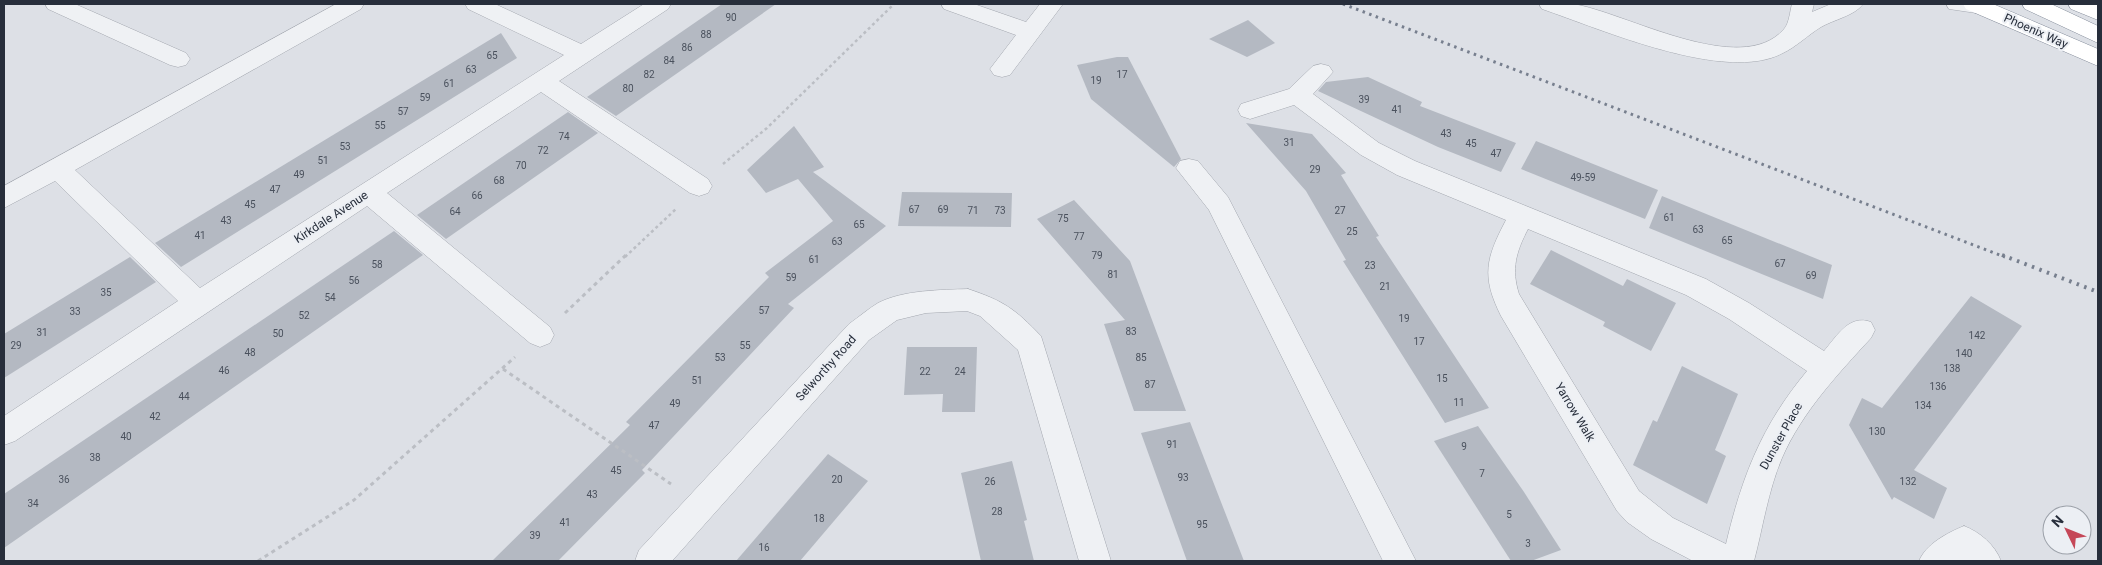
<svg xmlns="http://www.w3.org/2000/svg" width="2102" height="565" viewBox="0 0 2102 565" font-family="Roboto,sans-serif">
<rect width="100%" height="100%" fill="#dde0e6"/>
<g fill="#b4b9c2">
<polygon points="722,4 776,4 616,116 587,97"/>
<polygon points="1248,20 1275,43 1247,57 1209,39"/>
<polygon points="501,33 517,58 181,267 155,243"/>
<polygon points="1117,57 1128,57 1181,159 1174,167 1091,99 1077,65"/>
<polygon points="1368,77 1422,102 1420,106 1516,143 1501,172 1438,147 1318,91 1326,82"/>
<polygon points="568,112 598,133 446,239 417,215"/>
<polygon points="1246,123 1312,134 1346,173 1341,175 1379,236 1376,237 1489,408 1445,423 1343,261 1346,260 1306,191"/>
<polygon points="794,126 824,167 813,172 886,226 788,304 794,308 642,470 645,473 558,561 492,561 630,425 626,422 769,277 765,273 833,221 798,179 766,193 747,170"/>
<polygon points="1536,141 1658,190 1645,219 1521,169"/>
<polygon points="902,192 1012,193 1011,227 898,226"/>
<polygon points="1662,196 1832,265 1823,299 1649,228"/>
<polygon points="1074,200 1130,261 1186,411 1134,411 1104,324 1125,320 1037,219"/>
<polygon points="394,231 423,255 4,548 4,494"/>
<polygon points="1551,250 1623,286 1627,279 1676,303 1651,351 1603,326 1605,322 1530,284"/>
<polygon points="130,257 156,282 4,378 4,334"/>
<polygon points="1971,296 2022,326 1914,470 1947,488 1934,519 1894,497 1892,500 1849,425 1862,398 1882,408"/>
<polygon points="907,347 977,347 975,412 942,412 943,394 904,395"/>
<polygon points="1682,366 1738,394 1715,450 1726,456 1707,504 1633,465 1653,420 1657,422"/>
<polygon points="1190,422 1221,502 1244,561 1187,561 1141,433"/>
<polygon points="1478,426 1524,492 1561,550 1531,561 1511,561 1434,441"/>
<polygon points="828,454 868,481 800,561 736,561"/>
<polygon points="1012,461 1027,520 1024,521 1034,561 981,561 961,473"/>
</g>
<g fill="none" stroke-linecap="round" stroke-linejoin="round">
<g stroke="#a3a7af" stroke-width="1">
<g id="minor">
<polygon points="45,4 75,4 186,53 190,59 186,65 178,67 170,65 48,9"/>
<polygon points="336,4 364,4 361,9 75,170 200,288 564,55 468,9 465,4 495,4 581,44 644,4 671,4 668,9 559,81 708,179 712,186 708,193 699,196 690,193 541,92 387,193 550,327 554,335 550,343 540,347 530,343 367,206 15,441 4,445 4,416 178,301 55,181 4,208 4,186"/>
<polygon points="941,4 974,4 1026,22 1040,4 1063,4 1010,75 1002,77 994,75 990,69 1016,35 944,9"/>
<path d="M 1539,4 C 1549,3 1563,2 1573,4 C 1625,12 1741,79 1784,29 C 1789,24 1790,11 1792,4 L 1814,4 L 1812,12 L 1831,4 L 1863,4 C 1856,15 1833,20 1821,27 C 1808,35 1796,47 1783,53 C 1726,84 1601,29 1542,9 Z"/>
<polygon points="1946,4 1992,4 1994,7 1991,12 1983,14 1949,9"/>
<path d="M 1321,64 L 1329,66 L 1333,72 L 1313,94 L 1379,143 L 1415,161 L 1706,279 L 1749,303 L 1824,351 C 1837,336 1849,314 1871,322 L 1875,330 L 1871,338 C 1838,374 1802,412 1782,458 C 1768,491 1763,527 1754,561 L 1693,561 L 1651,539 L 1627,522 L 1617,511 L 1501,316 C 1481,276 1486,258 1506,220 L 1397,175 L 1361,155 L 1294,105 L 1250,119 L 1241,116 L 1238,110 L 1241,104 L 1289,89 L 1313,66 ZM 1528,229 L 1686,295 L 1729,319 L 1807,371 C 1762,425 1742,476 1726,544 L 1673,518 L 1639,491 L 1519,294 C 1511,269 1516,252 1528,229 Z"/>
<polygon points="1189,159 1198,161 1228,197 1416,561 1383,561 1209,210 1176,168 1180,161"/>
<path d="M 968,289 C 1004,301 1015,309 1041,336 L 1111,561 L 1079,561 L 1018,350 L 980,316 L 967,311 L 926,313 L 897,320 L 869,340 L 672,561 L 635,561 L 639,550 L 849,324 C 859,317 868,309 878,303 C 903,290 941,290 968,289 Z"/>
<path d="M 1964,526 C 1980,532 1995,545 2001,561 L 1919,561 C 1926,544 1947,533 1964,526 Z"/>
</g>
</g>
<g stroke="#858d9b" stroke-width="1">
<g id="highway">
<polygon points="1963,4 1993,4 2098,49 2098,66 1966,9"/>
<polygon points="2022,4 2051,4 2098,26 2098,43 2025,9"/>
<polygon points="2068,4 2098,4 2098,20 2071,9"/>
</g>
</g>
<g stroke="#bbbec4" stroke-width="2.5" stroke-dasharray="3 3" stroke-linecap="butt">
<polyline points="723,164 767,128 894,4"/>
<polyline points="625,257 677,208"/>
</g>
<g stroke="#bbbec4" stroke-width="3" stroke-dasharray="4 4" stroke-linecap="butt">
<polyline points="565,313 626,255"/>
<polyline points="503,369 671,484"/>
<polyline points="258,561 354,500 515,357"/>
</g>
<use href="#minor" fill="#eff1f4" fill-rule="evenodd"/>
<use href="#highway" fill="#fff" fill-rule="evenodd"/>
<polyline stroke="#777f8e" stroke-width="3" stroke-dasharray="2.5 4.5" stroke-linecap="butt" points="1343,4 2005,257"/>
<polyline stroke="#777f8e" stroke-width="4" stroke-dasharray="2.5 5.5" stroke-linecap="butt" points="2002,255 2098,292"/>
</g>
<g text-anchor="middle" stroke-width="4" stroke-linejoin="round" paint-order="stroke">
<g font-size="10" fill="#4a515d">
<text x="731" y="21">90</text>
<text x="706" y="38">88</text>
<text x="687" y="51">86</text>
<text x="492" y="59">65</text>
<text x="669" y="64">84</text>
<text x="471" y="73">63</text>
<text x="649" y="78">82</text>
<text x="1122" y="78">17</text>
<text x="1096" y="84">19</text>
<text x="449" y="87">61</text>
<text x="628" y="92">80</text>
<text x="425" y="101">59</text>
<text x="1364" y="103">39</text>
<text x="1397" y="113">41</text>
<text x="403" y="115">57</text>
<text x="380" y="129">55</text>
<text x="1446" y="137">43</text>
<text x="564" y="140">74</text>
<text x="1289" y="146">31</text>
<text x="1471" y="147">45</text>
<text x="345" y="150">53</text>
<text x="543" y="154">72</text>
<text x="1496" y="157">47</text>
<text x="323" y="164">51</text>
<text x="521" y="169">70</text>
<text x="1315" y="173">29</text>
<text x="299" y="178">49</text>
<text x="1583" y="181">49-59</text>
<text x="499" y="184">68</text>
<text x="275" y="193">47</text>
<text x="477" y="199">66</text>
<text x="250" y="208">45</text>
<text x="914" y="213">67</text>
<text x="943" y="213">69</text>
<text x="973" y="214">71</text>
<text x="1000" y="214">73</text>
<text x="1340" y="214">27</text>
<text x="455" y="215">64</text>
<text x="1669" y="221">61</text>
<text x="1063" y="222">75</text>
<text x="226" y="224">43</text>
<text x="859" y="228">65</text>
<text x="1698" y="233">63</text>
<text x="1352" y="235">25</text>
<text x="200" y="239">41</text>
<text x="1079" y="240">77</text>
<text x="1727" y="244">65</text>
<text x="837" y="245">63</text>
<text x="1097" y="259">79</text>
<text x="814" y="263">61</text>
<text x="1780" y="267">67</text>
<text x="377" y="268">58</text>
<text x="1370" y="269">23</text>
<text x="1113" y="278">81</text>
<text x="1811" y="279">69</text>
<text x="791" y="281">59</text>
<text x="354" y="284">56</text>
<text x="1385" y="290">21</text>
<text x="106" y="296">35</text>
<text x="330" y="301">54</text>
<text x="764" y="314">57</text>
<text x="75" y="315">33</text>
<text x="304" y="319">52</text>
<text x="1404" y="322">19</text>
<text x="1131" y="335">83</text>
<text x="42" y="336">31</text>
<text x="278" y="337">50</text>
<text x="1977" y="339">142</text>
<text x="1419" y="345">17</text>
<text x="16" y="349">29</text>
<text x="745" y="349">55</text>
<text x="250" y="356">48</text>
<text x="1964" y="357">140</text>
<text x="720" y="361">53</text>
<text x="1141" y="361">85</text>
<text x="1952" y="372">138</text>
<text x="224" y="374">46</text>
<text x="925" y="375">22</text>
<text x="960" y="375">24</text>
<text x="1442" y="382">15</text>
<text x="697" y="384">51</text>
<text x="1150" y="388">87</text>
<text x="1938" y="390">136</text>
<text x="184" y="400">44</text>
<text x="1459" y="406">11</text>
<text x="675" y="407">49</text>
<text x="1923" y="409">134</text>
<text x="155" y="420">42</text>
<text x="654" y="429">47</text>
<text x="1877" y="435">130</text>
<text x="126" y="440">40</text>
<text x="1172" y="448">91</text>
<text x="1464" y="450">9</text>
<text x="95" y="461">38</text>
<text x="616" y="474">45</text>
<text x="1482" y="477">7</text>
<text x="1183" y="481">93</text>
<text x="64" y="483">36</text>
<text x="837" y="483">20</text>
<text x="990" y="485">26</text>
<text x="1908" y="485">132</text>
<text x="592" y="498">43</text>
<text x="33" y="507">34</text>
<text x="997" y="515">28</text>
<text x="1509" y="518">5</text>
<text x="819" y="522">18</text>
<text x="565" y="526">41</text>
<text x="1202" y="528">95</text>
<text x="535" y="539">39</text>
<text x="1528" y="547">3</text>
<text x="764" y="551">16</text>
</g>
<g font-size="12" fill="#272e3b" stroke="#eceff4">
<text transform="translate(2036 31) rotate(24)" y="4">Phoenix Way</text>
<text transform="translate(331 217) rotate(-33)" y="4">Kirkdale Avenue</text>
<text transform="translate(826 368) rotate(-48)" y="4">Selworthy Road</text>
<text transform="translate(1575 412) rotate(59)" y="4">Yarrow Walk</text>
<text transform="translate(1781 436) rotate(-61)" y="4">Dunster Place</text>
</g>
</g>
<rect width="2102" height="565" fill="none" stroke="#272e3b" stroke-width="10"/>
<g transform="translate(2067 530) rotate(313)"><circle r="24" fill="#eceff4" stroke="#9da2aa"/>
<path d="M0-4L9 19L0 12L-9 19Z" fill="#c54758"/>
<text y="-8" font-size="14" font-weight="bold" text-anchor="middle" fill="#272e3b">N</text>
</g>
</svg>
